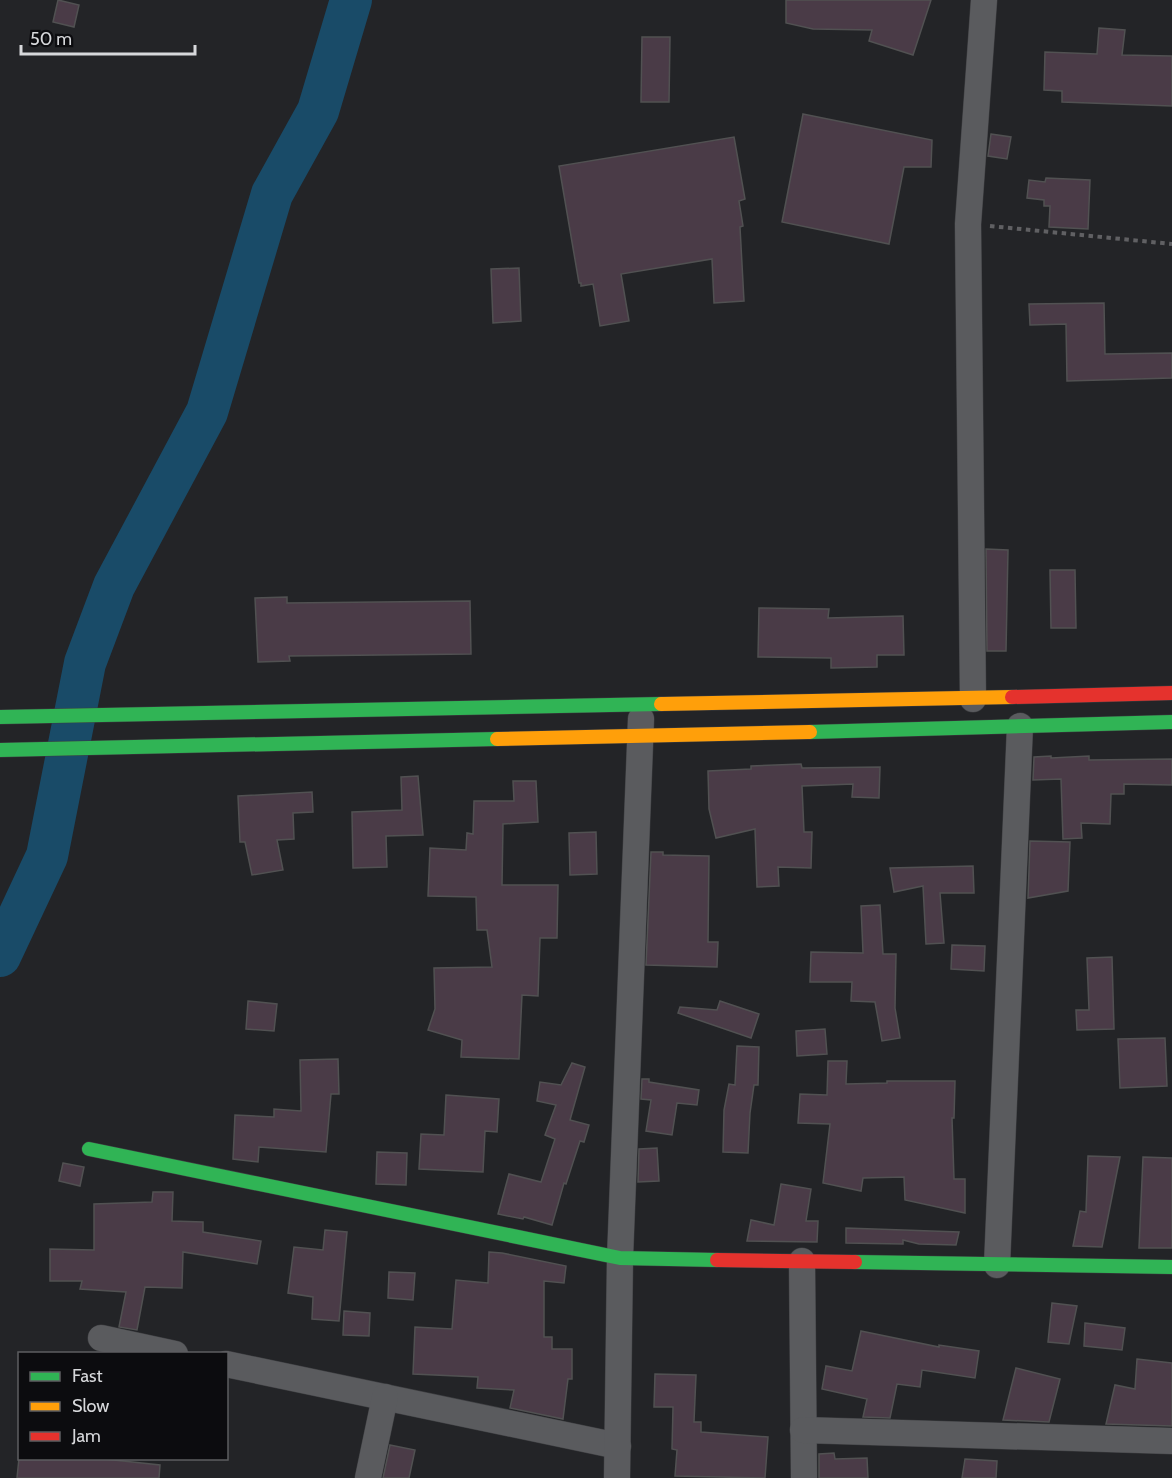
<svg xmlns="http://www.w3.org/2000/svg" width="1172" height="1478" viewBox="0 0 1172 1478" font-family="Cabin,sans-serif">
<rect width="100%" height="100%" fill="#232427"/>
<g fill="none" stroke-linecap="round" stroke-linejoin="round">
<polyline stroke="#194b68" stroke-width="42" points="0,956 47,856 85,663 114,586 207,412 272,194 318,111 351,0"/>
</g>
<g fill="#4a3b47" stroke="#515152" stroke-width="1.5">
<polygon points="58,0 79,5 74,27 53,22"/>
<polygon points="786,0 931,0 913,55 869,41 872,30 813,29 786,23"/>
<polygon points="1099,28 1125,30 1122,55 1172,56 1172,106 1062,102 1062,91 1044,90 1045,52 1097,54"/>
<polygon points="642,37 670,37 669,102 641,102"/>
<polygon points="803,114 932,140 931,167 904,167 889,244 782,222"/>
<polygon points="991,134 1011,137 1007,159 988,156"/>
<polygon points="734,137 745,199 739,201 743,226 740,227 744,301 714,303 712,259 621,274 629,321 600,326 593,284 581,286 581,283 579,283 559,166"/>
<polygon points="1046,178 1090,180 1088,229 1049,227 1050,206 1044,206 1044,200 1027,198 1029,180 1045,182"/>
<polygon points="519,268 521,321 493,323 491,269"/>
<polygon points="1104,303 1105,354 1172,353 1172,378 1067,381 1066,324 1030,325 1029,304"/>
<polygon points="986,549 1008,550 1006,651 987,651"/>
<polygon points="1050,570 1075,570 1076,628 1051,628"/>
<polygon points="287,597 287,603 470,601 471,654 289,656 290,661 258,662 255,598"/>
<polygon points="759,608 829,609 828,618 903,616 904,655 877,655 877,667 831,668 831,658 758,657"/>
<polygon points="1051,756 1051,758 1089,756 1089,760 1172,759 1172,785 1124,784 1124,794 1111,794 1110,824 1081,823 1082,838 1063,839 1061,779 1033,780 1034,757"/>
<polygon points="801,764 802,768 880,767 879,798 852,797 853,784 802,786 804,832 812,832 811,868 778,867 779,886 757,887 755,829 716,838 709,809 708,771 751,769 751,766"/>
<polygon points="418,776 423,835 386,836 387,867 353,868 352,812 402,810 401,777"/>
<polygon points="513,781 536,781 538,822 503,824 502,885 558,885 557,938 540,938 538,996 522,995 519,1059 461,1057 462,1040 428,1030 435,1009 434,968 492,967 487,930 477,930 476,897 428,896 430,848 466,850 467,833 473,834 474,801 514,801"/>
<polygon points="312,792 313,812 293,813 294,839 277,840 283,870 252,875 245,842 240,842 238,796"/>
<polygon points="596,832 597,874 570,875 569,833"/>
<polygon points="1030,841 1070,842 1068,891 1028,898"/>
<polygon points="651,852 663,852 663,855 709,856 708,942 718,942 717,967 646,965"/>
<polygon points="973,866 974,893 940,893 944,943 926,944 923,886 894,892 890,868"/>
<polygon points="880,905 883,954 896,954 895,1008 900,1038 882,1041 875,1002 851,1001 852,982 810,982 811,952 863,953 861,906"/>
<polygon points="952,945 985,946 984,971 951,969"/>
<polygon points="1112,957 1114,1029 1077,1030 1076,1010 1089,1010 1087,958"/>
<polygon points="248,1001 277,1004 274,1031 246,1029"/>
<polygon points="720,1001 759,1014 751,1038 678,1013 680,1007 717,1010"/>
<polygon points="825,1029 827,1054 797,1056 796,1031"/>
<polygon points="1165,1038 1167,1086 1120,1088 1118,1039"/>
<polygon points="737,1046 759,1047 758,1085 754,1085 750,1113 748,1153 723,1152 724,1110 729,1084 735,1085"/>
<polygon points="338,1059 339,1094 331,1094 326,1152 259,1147 258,1162 233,1159 235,1115 274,1117 274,1109 301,1111 300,1060"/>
<polygon points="828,1061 847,1061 846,1084 887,1083 887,1081 955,1081 954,1118 952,1118 954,1179 965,1179 965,1213 905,1200 904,1177 863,1178 861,1191 823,1183 830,1124 798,1123 800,1094 827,1095"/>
<polygon points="572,1063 585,1067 570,1120 589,1125 584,1142 580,1141 566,1184 564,1183 552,1225 524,1217 523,1219 498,1214 509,1174 541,1182 555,1139 545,1135 556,1105 537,1101 540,1082 561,1085"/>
<polygon points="642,1079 649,1079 649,1082 699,1090 697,1105 677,1103 672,1135 646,1131 651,1100 641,1099"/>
<polygon points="446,1095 499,1099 497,1132 485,1131 483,1172 419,1169 421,1134 444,1135"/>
<polygon points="657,1148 659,1181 638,1182 639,1149"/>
<polygon points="377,1152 407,1153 406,1185 376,1184"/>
<polygon points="1088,1156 1120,1157 1102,1247 1073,1246 1080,1211 1086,1212"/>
<polygon points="1143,1157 1172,1158 1172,1248 1139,1248"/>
<polygon points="63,1163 84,1167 80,1186 59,1181"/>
<polygon points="781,1184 811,1189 806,1221 818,1221 817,1242 747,1241 751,1220 774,1225"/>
<polygon points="153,1192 173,1192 172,1221 203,1222 203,1232 261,1241 257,1264 183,1252 182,1288 145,1287 137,1330 119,1327 126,1292 80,1289 82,1281 50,1281 50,1249 94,1250 94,1204 152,1202"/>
<polygon points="846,1228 903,1230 959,1232 956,1245 919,1244 903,1240 903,1244 846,1243"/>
<polygon points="325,1230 347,1232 339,1321 312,1319 313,1297 288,1293 294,1247 323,1250"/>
<polygon points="489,1252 502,1253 566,1266 564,1283 544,1281 544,1337 552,1337 552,1349 572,1349 572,1379 568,1379 563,1419 510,1408 514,1390 477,1388 478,1377 413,1374 415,1327 452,1329 456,1280 488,1283"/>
<polygon points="389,1272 415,1273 413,1300 388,1298"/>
<polygon points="1052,1303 1077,1306 1069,1344 1048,1342"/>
<polygon points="344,1311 370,1313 369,1336 343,1335"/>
<polygon points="1085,1323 1125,1328 1122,1350 1084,1346"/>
<polygon points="861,1331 939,1347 939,1345 979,1351 975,1378 922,1370 920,1387 897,1384 890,1418 863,1417 867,1399 822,1389 826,1366 852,1371"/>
<polygon points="1137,1359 1172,1363 1172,1426 1106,1424 1115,1385 1135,1389"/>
<polygon points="1016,1368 1060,1379 1049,1422 1003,1420"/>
<polygon points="655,1374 696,1375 694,1422 701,1422 701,1432 768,1437 765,1478 675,1476 677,1450 672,1449 673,1407 654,1407"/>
<polygon points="390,1445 415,1450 409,1478 383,1478"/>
<polygon points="834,1453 835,1459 867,1458 868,1478 819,1478 819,1454"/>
<polygon points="19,1458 95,1458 160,1465 159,1478 17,1478"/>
<polygon points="965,1459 997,1461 996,1478 962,1478"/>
</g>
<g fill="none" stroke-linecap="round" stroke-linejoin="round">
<g stroke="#3d3e41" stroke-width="27">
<g id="street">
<polyline points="973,699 968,224 984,0"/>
<polyline points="802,1261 804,1478"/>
<polyline points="997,1265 1020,726"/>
<polyline points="101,1338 175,1354"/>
<polyline points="226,1364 618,1446"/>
<polyline points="803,1430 1172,1441"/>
<polyline points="368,1478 385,1397"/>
<polyline points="617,1478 620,1258 641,719"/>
</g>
</g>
<g stroke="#3d3e41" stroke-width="15">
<g id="fast">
<polyline points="0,717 661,704"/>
<polyline points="810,732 1172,722"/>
<polyline points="0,750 497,739"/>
<polyline points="89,1149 620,1258 717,1260"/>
<polyline points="855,1262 1172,1267"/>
</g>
</g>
<g stroke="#3d3e41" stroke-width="15">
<g id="slow">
<polyline points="661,704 1012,697"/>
<polyline points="497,739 810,732"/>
</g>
</g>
<g stroke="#3d3e41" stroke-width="15">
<g id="jam">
<polyline points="1012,697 1172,693"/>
<polyline points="717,1260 855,1262"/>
</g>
</g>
<polyline stroke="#606063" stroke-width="4" stroke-dasharray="4.5 4.5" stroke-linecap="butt" points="990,226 1172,244"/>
<use href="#street" stroke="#5a5b5e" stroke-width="26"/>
<use href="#fast" stroke="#30b455" stroke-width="14"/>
<use href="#slow" stroke="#ff9f0a" stroke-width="14"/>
<use href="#jam" stroke="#e5322d" stroke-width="14"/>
</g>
<rect x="18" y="1352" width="210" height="108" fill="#0c0c0f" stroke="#5d5e61" stroke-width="1.5"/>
<rect x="30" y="1372" width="30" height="9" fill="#30b455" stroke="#5d5e61" stroke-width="1.5"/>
<text x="72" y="1382" font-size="18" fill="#d7d8db">Fast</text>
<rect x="30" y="1402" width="30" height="9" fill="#ff9f0a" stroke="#5d5e61" stroke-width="1.5"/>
<text x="72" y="1412" font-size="18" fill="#d7d8db">Slow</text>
<rect x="30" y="1432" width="30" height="9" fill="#e5322d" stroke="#5d5e61" stroke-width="1.5"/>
<text x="72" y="1442" font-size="18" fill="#d7d8db">Jam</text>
<path d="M21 45v9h174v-9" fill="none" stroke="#d7d8db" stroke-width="3"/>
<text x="30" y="45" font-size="18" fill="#d7d8db" stroke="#0c0c0f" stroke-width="4.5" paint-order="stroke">50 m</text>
</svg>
